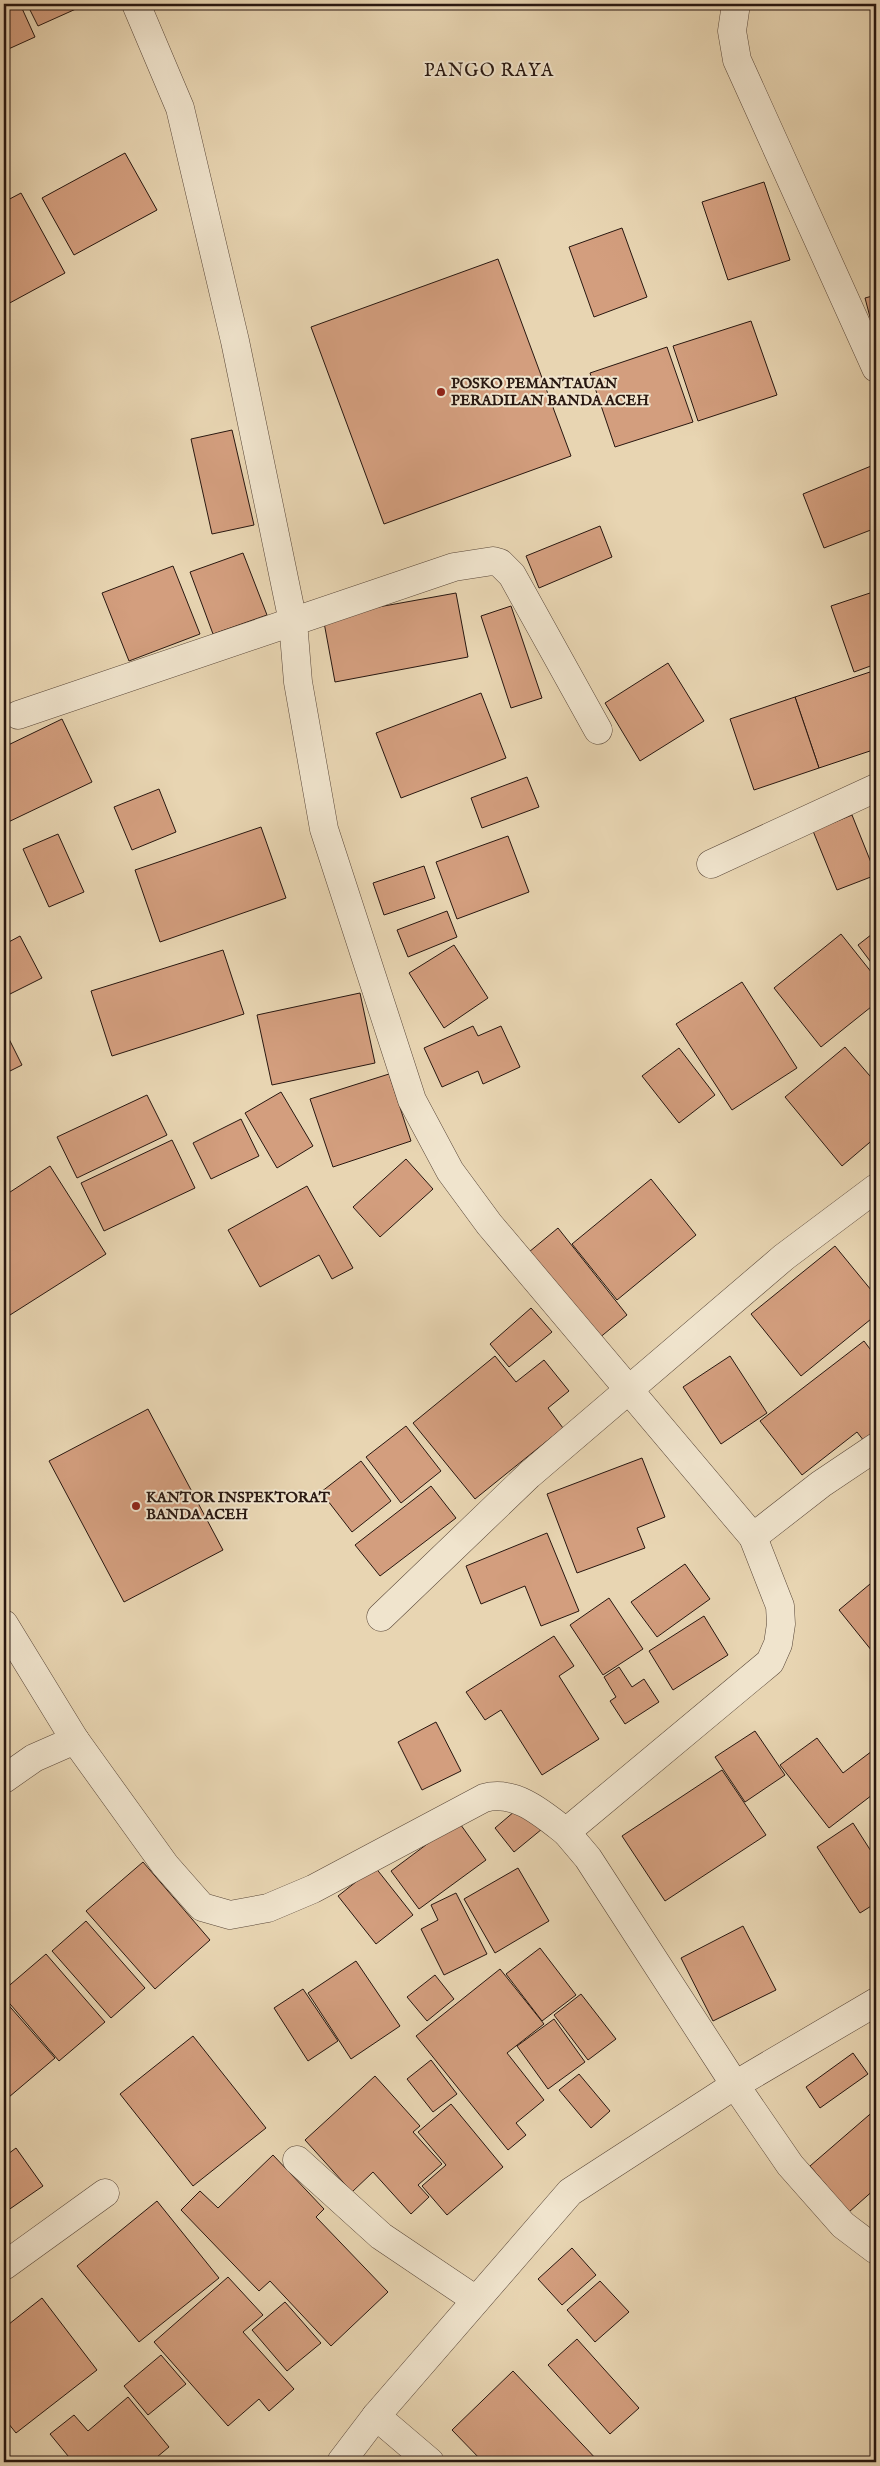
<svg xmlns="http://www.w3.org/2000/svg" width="880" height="2466" viewBox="0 0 880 2466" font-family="'IM FELL English',serif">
<rect width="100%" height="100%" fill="#e8d5b2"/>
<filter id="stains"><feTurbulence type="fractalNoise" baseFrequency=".004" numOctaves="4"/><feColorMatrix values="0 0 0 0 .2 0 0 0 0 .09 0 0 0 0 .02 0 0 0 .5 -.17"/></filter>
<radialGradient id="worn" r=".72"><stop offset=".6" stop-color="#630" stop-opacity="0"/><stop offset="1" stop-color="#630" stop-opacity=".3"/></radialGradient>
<g fill="#d39e7e" stroke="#281710">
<polygon points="4,4 20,4 35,37 4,51"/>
<polygon points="27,4 87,4 38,26"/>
<polygon points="125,153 157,210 74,255 42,198"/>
<polygon points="764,182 790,260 728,280 702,202"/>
<polygon points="21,193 65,273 6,305 4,301 4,202"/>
<polygon points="622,228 647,297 594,317 569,247"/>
<polygon points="498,259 571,456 384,524 311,327"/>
<polygon points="876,295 876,340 865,298"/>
<polygon points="751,321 777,395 698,421 673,346"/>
<polygon points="667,347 693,422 615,447 590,373"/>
<polygon points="232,430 254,525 212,534 191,439"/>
<polygon points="876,464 876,528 824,548 803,494"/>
<polygon points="600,526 612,557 539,588 526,556"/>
<polygon points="243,553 267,615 213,634 190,572"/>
<polygon points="173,566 200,634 129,661 102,593"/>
<polygon points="876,591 876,664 854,672 831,606"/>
<polygon points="456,593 468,657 335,682 323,617"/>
<polygon points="511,606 542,698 511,708 481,616"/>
<polygon points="668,663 704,721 640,761 605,703"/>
<polygon points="876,670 876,749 819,768 795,697"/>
<polygon points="481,693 506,758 401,798 376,733"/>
<polygon points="795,697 819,768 754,790 730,719"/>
<polygon points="62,719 92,782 4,824 4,747"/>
<polygon points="527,777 539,807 482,828 471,798"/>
<polygon points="159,789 176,832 132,850 114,807"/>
<polygon points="852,815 876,875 837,890 813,831"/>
<polygon points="261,827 286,898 160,942 135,870"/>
<polygon points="58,834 84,892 49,907 23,849"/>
<polygon points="508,836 529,892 457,919 436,862"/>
<polygon points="424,866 435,898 384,915 373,883"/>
<polygon points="447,911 457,937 408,957 397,930"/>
<polygon points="876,931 876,969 858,945"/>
<polygon points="841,934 876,978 876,1003 821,1047 774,988"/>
<polygon points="20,936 42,978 4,997 4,938 7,943"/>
<polygon points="454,945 488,998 444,1028 409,973"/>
<polygon points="223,950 244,1014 112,1056 91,991"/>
<polygon points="742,982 797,1068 732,1110 676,1024"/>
<polygon points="360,993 375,1063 272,1085 257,1015"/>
<polygon points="473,1026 478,1036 501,1026 520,1067 483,1084 478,1071 442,1087 424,1048"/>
<polygon points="4,1029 22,1065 4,1074"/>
<polygon points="845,1047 876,1083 876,1137 842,1166 785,1097"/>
<polygon points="679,1048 715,1095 679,1123 642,1076"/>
<polygon points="389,1074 411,1141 333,1167 310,1099"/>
<polygon points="281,1092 313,1146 277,1168 245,1113"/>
<polygon points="147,1095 167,1135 77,1178 57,1137"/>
<polygon points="241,1119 259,1156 211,1179 193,1143"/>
<polygon points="172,1140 195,1188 104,1231 81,1183"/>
<polygon points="406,1159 433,1189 380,1237 353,1207"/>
<polygon points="50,1166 106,1254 10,1315 4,1305 4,1196"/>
<polygon points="651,1179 696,1235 617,1300 572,1244"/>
<polygon points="307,1186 353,1268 332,1279 319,1255 260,1287 228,1230"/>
<polygon points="558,1228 627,1315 598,1339 529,1252"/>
<polygon points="835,1246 876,1296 876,1315 801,1376 751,1314"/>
<polygon points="531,1308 552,1332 509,1367 490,1344"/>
<polygon points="864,1341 876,1357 876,1432 864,1441 857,1432 802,1475 760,1421"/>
<polygon points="495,1356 516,1382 544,1360 569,1391 548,1408 563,1428 475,1499 413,1423"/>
<polygon points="730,1356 767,1413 721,1444 683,1387"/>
<polygon points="148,1409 223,1550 124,1602 49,1461"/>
<polygon points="406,1426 441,1471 401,1503 366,1457"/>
<polygon points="642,1458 665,1517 637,1528 645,1548 577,1573 547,1494"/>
<polygon points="361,1461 391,1501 352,1532 321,1492"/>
<polygon points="431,1486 456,1518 380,1576 355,1545"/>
<polygon points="547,1533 579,1611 541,1626 525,1586 481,1604 466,1566"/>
<polygon points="685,1564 710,1599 657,1637 631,1602"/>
<polygon points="876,1579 876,1656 839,1610"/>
<polygon points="609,1598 643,1649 603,1675 570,1625"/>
<polygon points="704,1616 728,1655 673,1690 649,1651"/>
<polygon points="554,1636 574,1666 559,1676 599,1739 542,1775 501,1710 485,1720 466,1692"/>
<polygon points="619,1667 632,1687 644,1679 659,1702 625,1724 610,1701 616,1697 604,1677"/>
<polygon points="436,1722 461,1771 422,1790 398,1742"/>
<polygon points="755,1731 785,1775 745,1802 715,1757"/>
<polygon points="817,1738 843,1773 876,1748 876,1792 829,1828 780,1765"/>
<polygon points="722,1770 766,1835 665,1901 622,1836"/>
<polygon points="522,1805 542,1829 514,1852 495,1828"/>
<polygon points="458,1821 486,1860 419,1909 391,1871"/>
<polygon points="853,1823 876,1859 876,1903 860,1913 817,1847"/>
<polygon points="143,1862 210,1940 155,1989 86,1911"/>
<polygon points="375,1867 413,1915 376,1944 338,1896"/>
<polygon points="518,1868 549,1921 495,1953 464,1899"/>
<polygon points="456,1893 487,1954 444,1975 421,1929 438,1920 431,1905"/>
<polygon points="86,1921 145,1988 111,2018 52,1951"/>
<polygon points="743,1926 776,1990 713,2021 681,1958"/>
<polygon points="540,1948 576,1995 542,2021 506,1974"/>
<polygon points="46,1954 105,2022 59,2061 4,1997 4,1990"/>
<polygon points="356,1961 400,2026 351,2059 308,1993"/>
<polygon points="500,1969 544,2024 507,2053 544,2100 516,2123 526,2135 508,2150 416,2036"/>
<polygon points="435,1975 454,1999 427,2021 407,1997"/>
<polygon points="303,1989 338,2041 308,2061 274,2008"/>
<polygon points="581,1994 616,2039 588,2060 554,2015"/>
<polygon points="4,2000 55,2058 9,2097 4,2090"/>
<polygon points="554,2019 585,2062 548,2089 517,2046"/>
<polygon points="193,2036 266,2128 193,2186 120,2094"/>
<polygon points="853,2053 868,2074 820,2108 806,2087"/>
<polygon points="431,2060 457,2094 433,2112 407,2079"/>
<polygon points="579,2074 610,2111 591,2128 559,2090"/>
<polygon points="375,2076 420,2126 413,2132 442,2164 418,2185 429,2197 411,2214 373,2172 352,2192 305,2140"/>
<polygon points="451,2104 503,2167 447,2215 422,2186 446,2165 418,2132"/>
<polygon points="876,2109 876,2188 849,2212 810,2166"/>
<polygon points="16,2148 43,2186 4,2213 4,2157"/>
<polygon points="273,2155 324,2209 316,2217 388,2292 331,2346 270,2281 259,2291 181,2210 200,2191 218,2208"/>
<polygon points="157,2201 219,2278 139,2342 77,2266"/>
<polygon points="572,2248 596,2275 562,2305 538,2279"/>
<polygon points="228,2277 263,2315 243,2332 294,2389 269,2411 259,2399 228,2426 154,2342"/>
<polygon points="600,2281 629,2312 595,2342 567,2310"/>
<polygon points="42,2298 97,2370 16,2433 4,2418 4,2328"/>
<polygon points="285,2302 321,2343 287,2371 252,2330"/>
<polygon points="577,2339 639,2408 610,2434 548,2365"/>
<polygon points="161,2355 186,2384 148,2415 124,2386"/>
<polygon points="513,2371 599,2462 483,2462 452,2430"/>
<polygon points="128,2397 169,2447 151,2462 73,2462 50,2434 74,2415 88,2431"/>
</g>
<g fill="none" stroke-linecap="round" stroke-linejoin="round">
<g stroke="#584638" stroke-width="29">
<g id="minor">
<polyline points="136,4 180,108 235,341 293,622 298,682 324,829 412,1100 450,1171 489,1224 753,1537 780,1606 781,1624 778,1644 770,1662 566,1832 588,1858 735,2085 790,2165 843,2225 876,2250"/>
<polyline points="736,4 732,31 737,60 876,368"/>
<polyline points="18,715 454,567 493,561 500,563 512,575 598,730"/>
<polyline points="711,864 876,788"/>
<polyline points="753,1537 821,1484 876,1447"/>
<polyline points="381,1617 529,1475 784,1257 876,1188"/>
<path d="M 4,1624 L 75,1740 L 165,1865 L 202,1907 L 230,1915 L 268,1908 L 313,1889 L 484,1798 C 515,1789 543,1814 566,1832"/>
<polyline points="4,1779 34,1758 75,1740"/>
<polyline points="297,2160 381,2236 476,2300"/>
<polyline points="4,2266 105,2193"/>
<polyline points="376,2416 430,2462"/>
<polyline points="341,2462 376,2416 570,2192 735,2085 876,2002"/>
</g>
</g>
<use href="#minor" stroke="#f0e4cd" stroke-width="28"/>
</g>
<g fill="#8f2418" stroke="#f0e4cd" stroke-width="2">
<circle cx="441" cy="392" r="5"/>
<circle cx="136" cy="1506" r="5"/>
</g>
<g text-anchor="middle" stroke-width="4" stroke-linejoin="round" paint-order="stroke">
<g font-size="15" font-weight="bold" fill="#281710" stroke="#f0e4cd" text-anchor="start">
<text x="451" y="388">POSKO PEMANTAUAN<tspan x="451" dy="17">PERADILAN BANDA ACEH</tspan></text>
<text x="146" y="1502">KANTOR INSPEKTORAT<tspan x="146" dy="17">BANDA ACEH</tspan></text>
</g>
<g font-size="18" letter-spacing="1" fill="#281710" stroke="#f0e4cd">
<text x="489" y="76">PANGO RAYA</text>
</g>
</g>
<rect width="880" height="2466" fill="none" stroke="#e8d5b2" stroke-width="20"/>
<rect x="5" y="5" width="870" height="2456" fill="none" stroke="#281710" stroke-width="2.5"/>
<rect x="10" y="10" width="860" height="2446" fill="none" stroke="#281710"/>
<rect width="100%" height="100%" filter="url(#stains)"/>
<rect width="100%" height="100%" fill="url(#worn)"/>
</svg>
